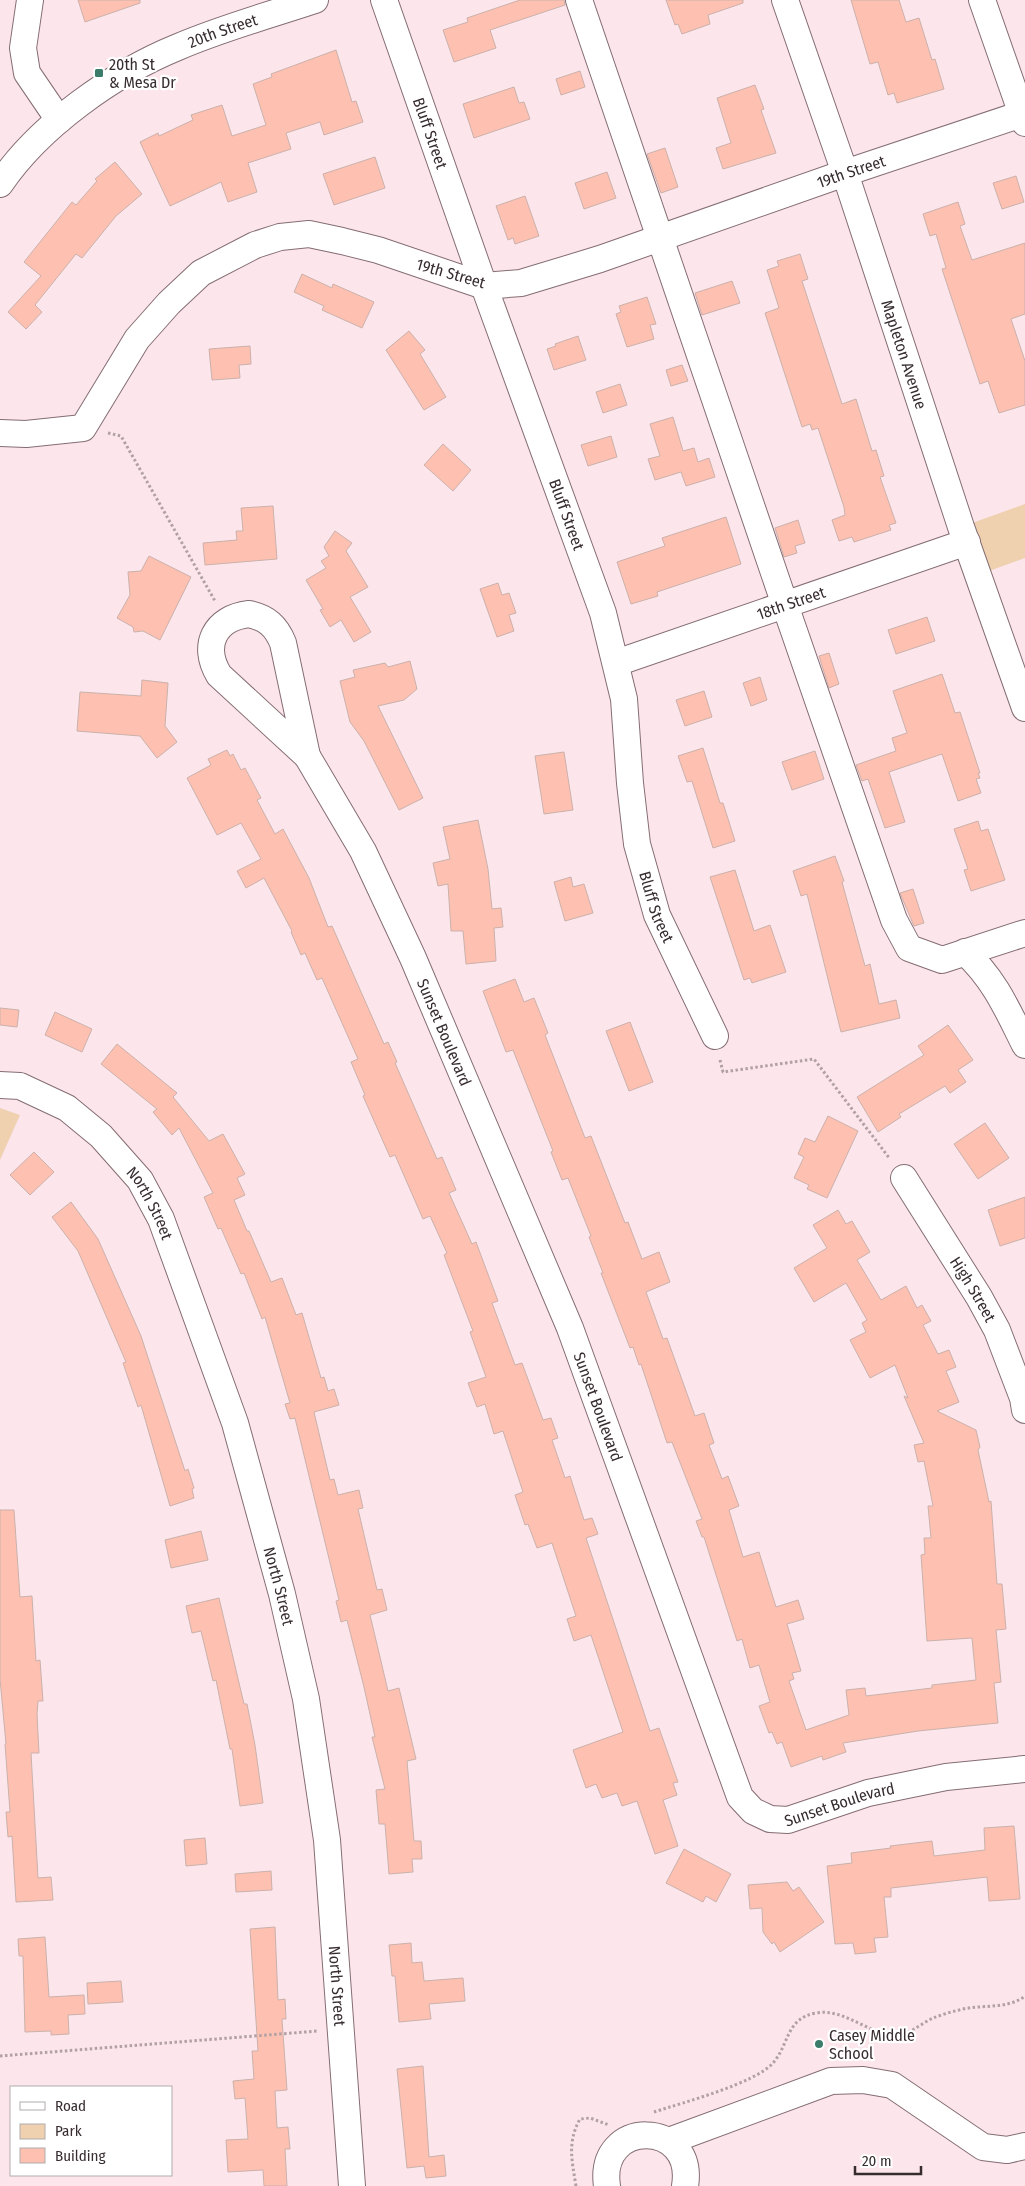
<svg xmlns="http://www.w3.org/2000/svg" width="1025" height="2186" viewBox="0 0 1025 2186" font-family="'Fira Sans Condensed',sans-serif">
<rect width="100%" height="100%" fill="#fce6ec"/>
<g fill="#efd1b0">
<polygon points="1025,504 1025,558 978,575 961,527"/>
<polygon points="0,1108 20,1115 0,1160"/>
</g>
<g fill="#fec0b1" stroke="#cbb1ab">
<polygon points="78,0 140,0 140,3 85,22"/>
<polygon points="520,0 564,0 565,5 490,30 496,48 454,62 443,30 468,22 467,18"/>
<polygon points="666,0 743,0 743,3 708,15 710,24 682,34 678,24 675,25"/>
<polygon points="851,0 899,0 906,22 919,18 932,60 935,59 944,89 897,103 894,93 888,95 878,62 870,64"/>
<polygon points="336,50 352,102 356,101 363,122 324,135 320,122 286,133 291,149 248,163 257,192 228,202 221,182 170,206 140,142 158,133 159,136 193,120 191,115 222,105 232,136 266,125 253,84 272,77 271,74"/>
<polygon points="580,71 585,87 561,95 556,79"/>
<polygon points="755,85 764,109 761,110 776,153 723,169 716,148 731,143 717,98"/>
<polygon points="514,87 519,103 524,102 530,119 474,138 463,104"/>
<polygon points="665,148 678,187 661,193 647,154"/>
<polygon points="375,157 385,188 334,205 323,174"/>
<polygon points="115,162 142,194 116,216 82,258 76,254 35,305 42,312 26,329 8,312 41,276 24,262 72,202 76,205 97,181 95,179"/>
<polygon points="607,172 616,198 584,209 575,183"/>
<polygon points="1016,176 1024,202 1002,209 993,183"/>
<polygon points="525,196 539,236 515,244 513,238 508,240 496,206"/>
<polygon points="958,202 965,224 960,226 972,260 1025,243 1025,314 1011,319 1025,361 1025,405 999,413 988,381 980,384 942,269 946,268 936,234 930,236 923,214"/>
<polygon points="800,254 808,279 802,281 842,404 856,399 872,451 876,450 884,476 880,477 896,523 889,525 891,530 854,542 852,537 839,541 832,520 845,515 844,507 818,428 812,430 810,424 802,427 765,313 779,308 767,270 779,266 777,261"/>
<polygon points="302,274 332,288 333,284 374,302 362,328 322,310 324,306 294,292"/>
<polygon points="732,281 740,303 702,315 695,293"/>
<polygon points="647,297 656,324 650,325 654,339 627,347 616,314 621,312 619,306"/>
<polygon points="409,331 425,350 420,354 446,397 424,410 386,350"/>
<polygon points="578,336 586,360 554,370 547,349 556,346 555,344"/>
<polygon points="250,346 251,364 239,365 240,378 212,380 209,349"/>
<polygon points="682,365 688,381 671,386 666,370"/>
<polygon points="620,384 627,405 603,413 596,392"/>
<polygon points="673,417 683,451 694,448 698,462 709,458 715,477 686,486 681,472 655,480 648,459 660,456 650,424"/>
<polygon points="611,436 617,457 588,466 581,445"/>
<polygon points="443,444 471,470 453,491 424,465"/>
<polygon points="273,506 277,559 205,565 203,543 237,540 236,531 243,531 241,508"/>
<polygon points="726,517 741,564 657,592 658,596 631,604 617,562 665,546 662,538"/>
<polygon points="798,520 805,543 795,546 797,553 784,557 775,528"/>
<polygon points="335,531 352,543 346,551 368,587 350,597 371,632 354,642 341,620 330,627 320,610 323,609 306,580 326,568 321,561 329,556 324,547"/>
<polygon points="149,556 191,577 160,640 143,631 134,632 133,627 117,618 130,595 128,572 141,571"/>
<polygon points="498,583 502,595 509,593 516,613 509,615 514,631 497,637 480,589"/>
<polygon points="927,617 935,641 896,654 888,630"/>
<polygon points="829,653 839,684 829,688 819,656"/>
<polygon points="410,661 417,689 404,700 378,706 423,798 399,810 364,741 350,722 340,681 355,677 353,670 385,663 388,667"/>
<polygon points="942,674 955,713 960,712 980,773 978,773 980,778 976,779 981,793 958,801 942,754 889,772 905,822 885,828 868,779 862,781 856,765 896,751 892,738 907,733 893,691"/>
<polygon points="760,677 767,700 751,706 743,683"/>
<polygon points="142,680 168,683 165,726 177,742 157,758 140,736 77,731 80,692 141,696"/>
<polygon points="704,691 712,717 685,726 676,700"/>
<polygon points="703,748 720,803 723,803 735,841 713,848 692,781 687,782 678,756"/>
<polygon points="227,750 230,756 233,754 241,770 245,768 261,798 257,800 275,834 283,829 309,878 328,927 332,926 384,1044 388,1042 397,1062 395,1063 437,1159 442,1157 456,1190 449,1193 472,1244 476,1242 498,1301 492,1303 515,1365 522,1363 543,1420 551,1418 558,1438 552,1440 565,1478 570,1476 584,1520 592,1518 598,1534 586,1538 650,1731 659,1728 678,1782 673,1783 677,1795 663,1800 678,1846 655,1854 637,1801 622,1806 617,1793 602,1798 596,1784 586,1788 573,1750 623,1732 591,1635 574,1641 567,1619 576,1616 552,1543 537,1548 528,1524 525,1525 515,1495 523,1492 503,1431 494,1434 485,1404 477,1407 468,1383 486,1377 470,1332 473,1331 444,1255 447,1253 430,1216 423,1219 395,1155 390,1157 363,1096 365,1095 351,1062 358,1059 322,978 317,980 305,953 301,955 291,932 292,931 264,878 246,888 237,871 261,859 241,823 217,835 187,778 211,765 208,759"/>
<polygon points="815,751 824,779 792,790 782,762"/>
<polygon points="564,752 573,810 544,814 535,756"/>
<polygon points="478,820 488,869 492,909 501,908 503,927 494,928 496,961 466,964 463,931 451,931 448,884 438,886 433,863 450,859 443,827"/>
<polygon points="978,821 981,831 988,829 1005,880 971,891 964,870 968,869 954,829"/>
<polygon points="835,856 844,881 842,882 865,966 870,964 879,1004 896,1000 900,1018 841,1032 807,894 801,896 793,871"/>
<polygon points="735,870 754,931 770,925 786,972 752,983 750,978 744,980 710,877"/>
<polygon points="571,877 573,887 584,884 593,913 565,921 554,882"/>
<polygon points="913,889 924,923 914,926 900,893"/>
<polygon points="515,979 524,1002 534,998 548,1033 545,1035 585,1138 591,1136 625,1223 628,1222 642,1259 659,1252 670,1282 646,1292 663,1339 667,1338 695,1416 704,1413 714,1443 709,1445 722,1479 728,1476 739,1506 729,1510 743,1557 759,1552 776,1607 798,1600 804,1619 787,1624 801,1671 792,1673 794,1679 789,1681 806,1730 849,1715 846,1690 865,1688 866,1696 932,1688 932,1685 976,1680 972,1638 927,1641 921,1555 925,1554 924,1538 931,1538 928,1506 933,1506 924,1461 918,1462 914,1445 924,1443 904,1396 908,1398 895,1365 870,1378 850,1340 866,1332 862,1323 867,1320 846,1283 814,1302 794,1268 827,1248 813,1225 838,1210 846,1224 852,1221 870,1252 857,1260 881,1300 906,1286 917,1308 922,1305 931,1321 923,1325 938,1354 949,1350 956,1367 946,1371 959,1402 937,1411 976,1430 980,1447 978,1450 989,1502 991,1501 997,1584 1002,1584 1006,1629 996,1630 1001,1682 994,1683 998,1723 918,1731 843,1743 846,1752 823,1760 822,1756 791,1767 782,1742 777,1744 772,1732 769,1733 759,1706 770,1702 759,1665 750,1668 742,1639 737,1641 704,1537 702,1537 696,1521 702,1519 672,1442 667,1443 641,1364 639,1365 633,1347 630,1348 601,1273 603,1273 589,1237 591,1236 568,1178 562,1180 551,1152 553,1151 513,1050 506,1052 483,991"/>
<polygon points="0,1008 19,1010 17,1027 0,1025"/>
<polygon points="55,1012 92,1029 82,1052 45,1035"/>
<polygon points="630,1022 653,1082 629,1091 606,1031"/>
<polygon points="948,1025 973,1060 958,1070 966,1082 950,1093 945,1086 899,1114 901,1117 878,1132 857,1097 924,1055 918,1046"/>
<polygon points="117,1044 177,1093 173,1097 209,1141 223,1134 245,1174 237,1178 245,1195 234,1200 247,1231 249,1231 271,1282 282,1278 296,1315 302,1313 321,1378 324,1377 328,1391 334,1389 339,1405 314,1412 330,1480 334,1479 338,1495 359,1490 363,1508 358,1509 377,1590 382,1589 387,1610 370,1615 388,1691 399,1688 416,1759 407,1761 414,1841 421,1841 422,1859 412,1859 413,1872 389,1874 385,1824 379,1824 376,1790 385,1789 372,1737 375,1737 364,1687 347,1620 341,1622 336,1601 339,1600 295,1418 290,1419 285,1404 290,1403 265,1317 262,1319 244,1273 241,1274 221,1228 218,1229 204,1197 213,1193 179,1128 172,1135 153,1112 157,1109 101,1064"/>
<polygon points="828,1116 858,1131 827,1198 807,1189 809,1185 794,1178 804,1157 798,1154 805,1138 815,1142"/>
<polygon points="985,1123 1009,1158 978,1179 954,1144"/>
<polygon points="34,1152 54,1172 30,1195 10,1175"/>
<polygon points="1025,1197 1025,1238 1000,1246 988,1210"/>
<polygon points="71,1202 98,1239 141,1336 185,1471 188,1469 194,1488 192,1489 194,1498 170,1506 141,1405 138,1407 123,1363 126,1362 78,1251 52,1217"/>
<polygon points="0,1510 14,1510 20,1597 32,1596 36,1661 40,1660 43,1701 38,1701 37,1714 39,1753 31,1753 38,1878 51,1877 53,1900 16,1902 12,1836 8,1837 6,1812 10,1812 5,1744 6,1744 0,1679"/>
<polygon points="201,1531 208,1560 171,1568 165,1540"/>
<polygon points="219,1598 244,1704 247,1704 255,1745 263,1803 240,1806 232,1749 230,1749 216,1680 213,1681 201,1631 192,1633 186,1606"/>
<polygon points="1014,1826 1020,1899 989,1901 987,1877 891,1888 891,1897 884,1897 888,1937 874,1938 876,1952 855,1954 853,1943 835,1944 827,1866 852,1863 851,1853 891,1848 890,1846 932,1841 934,1856 985,1850 984,1828"/>
<polygon points="205,1838 207,1864 186,1866 184,1840"/>
<polygon points="684,1849 731,1874 716,1902 706,1896 703,1902 666,1883"/>
<polygon points="271,1871 272,1890 236,1892 235,1874"/>
<polygon points="787,1882 793,1891 799,1887 824,1922 780,1952 774,1942 772,1944 763,1932 762,1908 750,1909 748,1885"/>
<polygon points="275,1927 278,2000 285,1999 286,2019 282,2019 287,2090 275,2091 277,2128 288,2127 290,2149 285,2149 287,2186 264,2186 263,2170 228,2172 226,2140 248,2139 245,2098 235,2099 233,2081 254,2079 252,2051 258,2051 250,1929"/>
<polygon points="45,1937 49,1997 84,1995 85,2014 68,2015 69,2034 51,2035 51,2031 25,2032 23,1956 19,1956 18,1939"/>
<polygon points="411,1943 412,1963 422,1962 424,1981 463,1978 465,2001 429,2004 431,2019 399,2022 395,1976 392,1976 389,1945"/>
<polygon points="121,1981 123,2002 88,2004 87,1983"/>
<polygon points="423,2066 429,2157 444,2155 446,2176 426,2178 424,2166 407,2168 397,2069"/>
</g>
<g fill="none" stroke-linecap="round" stroke-linejoin="round">
<g stroke="#846d73" stroke-width="28">
<g id="minor">
<polyline points="30,0 23,48 27,73 59,120"/>
<path id="s1" d="M 384,0 L 484,286 L 603,613 L 624,699 L 630,783 L 637,844 L 657,915 L 715,1036"/>
<polyline points="579,0 785,605 894,920 909,948 942,960 1025,933"/>
<path id="s2" d="M 785,0 L 845,173 L 961,527 L 1025,708"/>
<polyline points="982,0 1025,123"/>
<path id="s3" d="M 0,184 C 39,126 114,73 178,47 C 222,28 270,15 315,0"/>
<path id="s4" d="M 0,433 L 26,434 L 83,428 L 137,339 L 169,303 L 201,273 L 255,245 L 280,237 L 309,234 L 342,241 L 378,250 L 484,286 L 521,283 L 600,259 L 845,173 L 1025,113"/>
<path d="M 249,614 C 267,618 276,626 283,643 L 307,756 L 219,675 C 201,645 215,618 249,614 Z"/>
<path id="s5" d="M 616,663 L 967,542"/>
<path id="s6" d="M 307,756 L 363,851 L 413,958 L 570,1328 L 740,1797 L 753,1811 L 770,1819 L 788,1820 L 868,1793 L 946,1777 L 1025,1769"/>
<path d="M 965,952 C 995,980 1007,1009 1025,1045"/>
<path id="s7" d="M 0,1085 L 20,1086 L 67,1108 L 101,1136 L 140,1180 L 161,1219 L 235,1423 L 282,1594 L 306,1699 L 327,1840 L 352,2186"/>
<path id="s8" d="M 904,1178 L 979,1297 L 997,1330 L 1023,1398 L 1025,1410"/>
<polyline points="669,2141 831,2081 863,2080 892,2085 983,2147 1007,2150 1025,2146"/>
<path d="M 607,2186 C 597,2118 696,2119 685,2186"/>
</g>
</g>
<g stroke="#b1a0a4" stroke-width="3" stroke-dasharray="2.5 2.5" stroke-linecap="butt">
<polyline points="108,433 121,436 215,601"/>
<polyline points="720,1060 723,1072 814,1059 890,1159"/>
<polyline points="0,2056 318,2031"/>
<path d="M 654,2112 C 684,2102 754,2084 773,2063 C 789,2045 786,2018 816,2013 C 843,2008 866,2032 892,2035 C 907,2037 920,2024 933,2018 C 941,2015 950,2012 959,2010 C 980,2004 1007,2010 1025,1996"/>
<path d="M 576,2186 C 572,2161 567,2142 580,2119 L 590,2118 L 609,2125"/>
</g>
<use href="#minor" stroke="#fff" stroke-width="26"/>
</g>
<g fill="#3c7c6b" stroke="#fff" stroke-width="2">
<rect x="94" y="68" width="10" height="10" rx="2.5"/>
<circle cx="819" cy="2044" r="5"/>
</g>
<g text-anchor="middle" stroke-width="4.5" stroke-linejoin="round" paint-order="stroke">
<g font-size="16" fill="#372c2f" stroke="#fff">
<text dy="6" stroke="none"><textPath href="#s3" startOffset="275">20th Street</textPath></text>
<text dy="6" stroke="none"><textPath href="#s1" startOffset="141">Bluff Street</textPath></text>
<text dy="6" stroke="none"><textPath href="#s4" startOffset="964">19th Street</textPath></text>
<text transform="translate(451 273) rotate(16)" y="6">19th Street</text>
<text dy="6" stroke="none"><textPath href="#s2" startOffset="374">Mapleton Avenue</textPath></text>
<text dy="6" stroke="none"><textPath href="#s1" startOffset="546">Bluff Street</textPath></text>
<text dy="6" stroke="none"><textPath href="#s5" startOffset="185">18th Street</textPath></text>
<text dy="6" stroke="none"><textPath href="#s1" startOffset="951">Bluff Street</textPath></text>
<text dy="6" stroke="none"><textPath href="#s6" startOffset="309">Sunset Boulevard</textPath></text>
<text dy="6" stroke="none"><textPath href="#s7" startOffset="200">North Street</textPath></text>
<text dy="6" stroke="none"><textPath href="#s8" startOffset="131">High Street</textPath></text>
<text dy="6" stroke="none"><textPath href="#s6" startOffset="714">Sunset Boulevard</textPath></text>
<text dy="6" stroke="none"><textPath href="#s7" startOffset="605">North Street</textPath></text>
<text dy="6" stroke="none"><textPath href="#s6" startOffset="1239">Sunset Boulevard</textPath></text>
<text dy="6" stroke="none"><textPath href="#s7" startOffset="1010">North Street</textPath></text>
</g>
<g font-size="16" fill="#372c2f" stroke="#fff" text-anchor="start">
<text x="109" y="70">20th St<tspan x="109" dy="18">&amp; Mesa Dr</tspan></text>
<text x="829" y="2041">Casey Middle<tspan x="829" dy="18">School</tspan></text>
</g>
</g>
<rect x="10" y="2086" width="162" height="90" fill="#ffffff" stroke="#afabac"/>
<rect x="20" y="2102" width="25" height="8" fill="#ffffff" stroke="#afabac"/>
<text x="55" y="2111" font-size="15" fill="#372c2f">Road</text>
<rect x="20" y="2124" width="25" height="15" fill="#efd1b0" stroke="#afabac"/>
<text x="55" y="2136" font-size="15" fill="#372c2f">Park</text>
<rect x="20" y="2148" width="25" height="15" fill="#fec0b1" stroke="#afabac"/>
<text x="55" y="2161" font-size="15" fill="#372c2f">Building</text>
<path d="M855 2166v8h66v-8" fill="none" stroke="#372c2f" stroke-width="2.5"/>
<text x="862" y="2166" font-size="15" fill="#372c2f" stroke="#ffffff" stroke-width="4" paint-order="stroke">20 m</text>
</svg>
